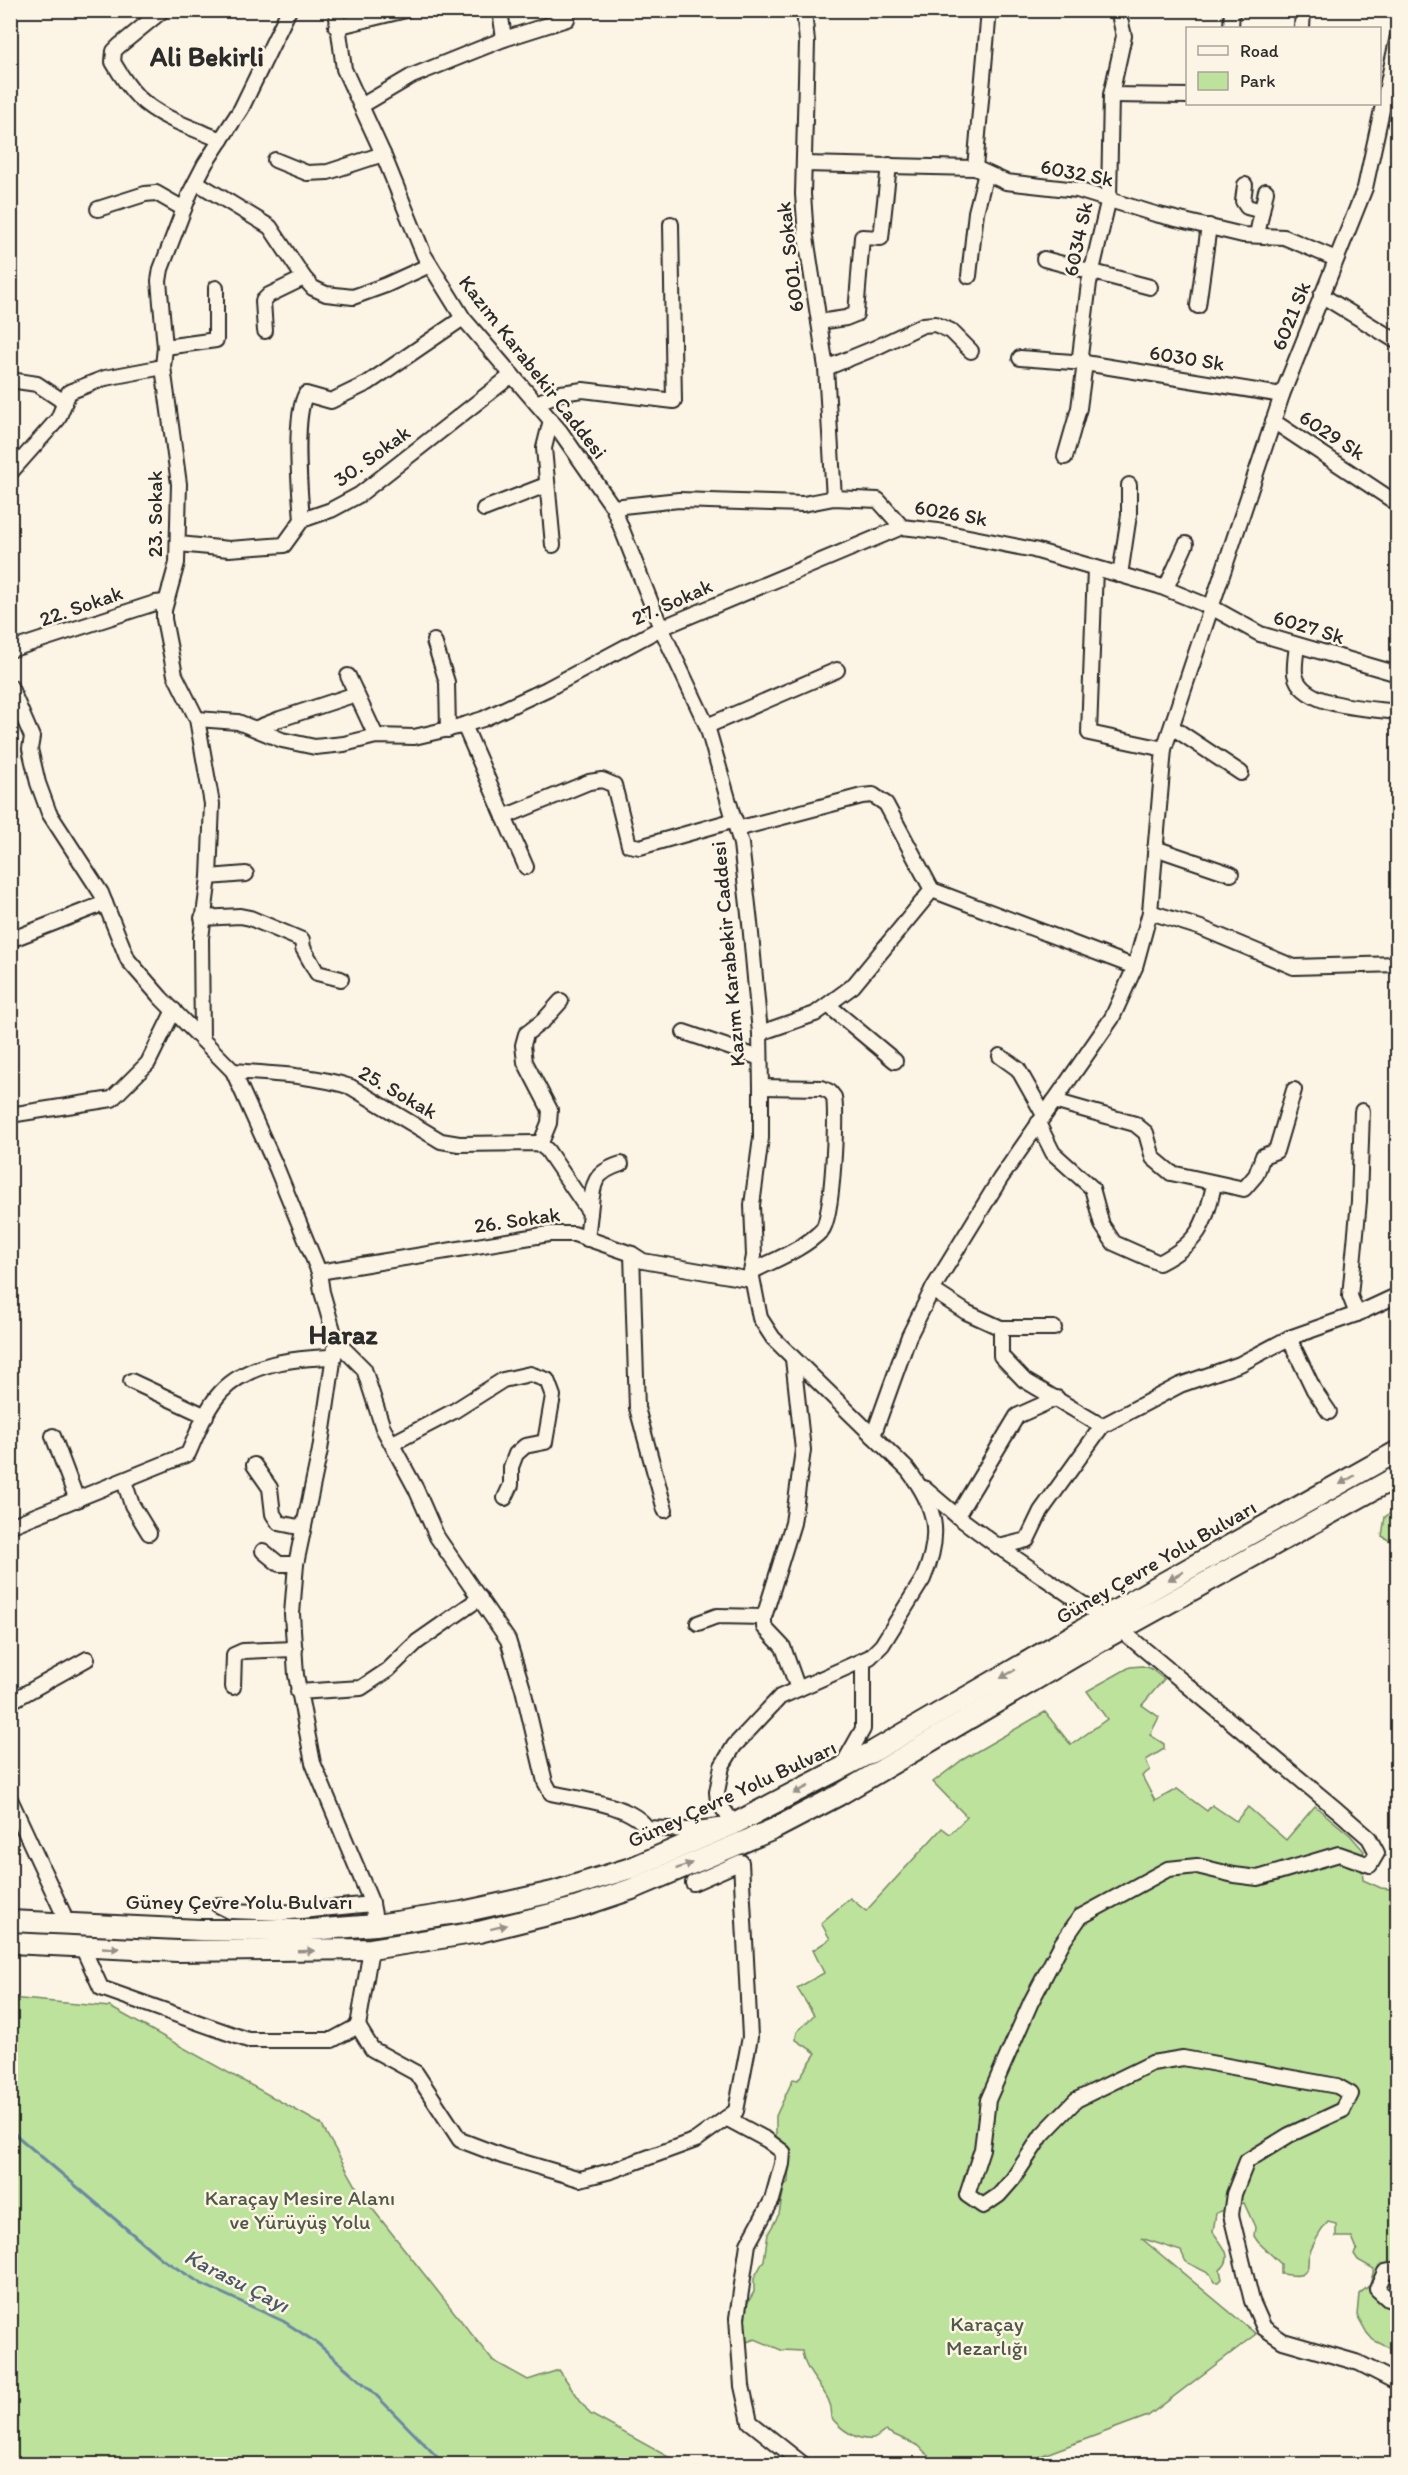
<svg xmlns="http://www.w3.org/2000/svg" width="1408" height="2475" viewBox="0 0 1408 2475" font-family="Itim,sans-serif">
<rect width="100%" height="100%" fill="#fcf5e5"/>
<filter id="ink" filterUnits="userSpaceOnUse"><feTurbulence type="fractalNoise" baseFrequency=".0167" numOctaves="2"/><feDisplacementMap in="SourceGraphic" scale="12" xChannelSelector="R" yChannelSelector="G"/><feConvolveMatrix kernelMatrix="1 2 1 2 8 2 1 2 1" color-interpolation-filters="sRGB"/></filter>
<g filter="url(#ink)">
<g fill="#bde29c" stroke="#748664" stroke-width="1.5">
<polygon points="1397,1508 1397,1549 1395,1544 1382,1536 1385,1517"/>
<path d="M 1142,1666 L 1150,1668 L 1164,1679 L 1142,1705 L 1159,1717 L 1150,1735 L 1164,1744 L 1164,1749 L 1146,1760 L 1150,1770 L 1142,1776 L 1155,1801 L 1177,1789 L 1207,1811 L 1212,1805 L 1236,1821 L 1248,1807 L 1286,1840 L 1315,1806 L 1350,1835 L 1364,1851 L 1361,1857 L 1363,1880 L 1381,1888 L 1390,1889 L 1394,1886 L 1393,1874 L 1397,1868 L 1397,2352 L 1373,2340 L 1367,2333 L 1357,2315 L 1359,2294 L 1370,2285 L 1374,2269 L 1358,2260 L 1354,2254 L 1357,2249 L 1352,2237 L 1336,2237 L 1336,2224 L 1328,2222 C 1322,2228 1312,2246 1309,2255 C 1307,2261 1310,2269 1304,2273 C 1299,2278 1288,2274 1281,2274 L 1281,2264 L 1258,2242 L 1254,2236 L 1255,2227 L 1244,2203 L 1216,2213 L 1213,2232 C 1221,2244 1236,2257 1220,2270 L 1222,2279 L 1219,2282 L 1215,2282 L 1210,2274 L 1186,2262 L 1181,2251 L 1141,2238 L 1256,2334 L 1148,2416 L 1038,2457 L 1026,2464 L 936,2464 L 919,2446 L 890,2433 L 886,2431 C 881,2433 877,2438 873,2439 C 857,2441 840,2429 831,2417 C 836,2395 805,2378 802,2351 L 781,2350 L 755,2339 L 747,2342 L 742,2340 L 741,2329 L 748,2302 L 754,2292 L 754,2278 L 764,2260 L 768,2234 L 779,2214 L 784,2187 L 788,2182 L 789,2166 L 785,2144 L 776,2137 L 776,2116 L 793,2079 L 798,2080 L 816,2053 L 796,2040 L 797,2032 L 814,2015 L 797,1988 L 824,1973 L 813,1950 L 830,1939 L 821,1923 L 850,1898 L 866,1911 L 942,1828 L 950,1834 L 967,1817 L 933,1782 L 962,1760 L 1045,1712 L 1071,1745 L 1107,1719 L 1087,1691 L 1130,1667 Z"/>
<polygon points="10,1998 110,2007 321,2124 360,2193 492,2360 528,2380 559,2370 590,2414 674,2460 677,2464 11,2464"/>
</g>
<g fill="none" stroke-linecap="round" stroke-linejoin="round">
<polyline stroke="#6a89a2" stroke-width="3" points="10,2130 162,2259 202,2284 283,2321 317,2343 373,2392 444,2464"/>
<g stroke="#2b2b2b" stroke-width="18">
<g id="minor">
<path d="M 163,10 L 119,46 L 114,51 L 113,62 C 120,74 128,87 138,97 C 161,119 193,128 221,140"/>
<path d="M 336,10 L 344,69 L 383,154 L 424,255 L 463,318 L 560,431 L 613,507 L 661,628 L 707,726 L 741,844 L 750,923 L 760,1033 L 761,1087 L 761,1138 L 752,1205 L 754,1256 L 751,1272 L 760,1318 L 773,1338 L 908,1470 C 937,1508 942,1535 923,1579 L 882,1645 L 870,1657 L 780,1697 L 734,1746 L 722,1766 L 717,1792 L 718,1802 L 734,1824 L 689,1830 L 647,1828 C 631,1804 578,1799 551,1793 L 545,1782 L 523,1689 L 508,1640 L 437,1537 L 416,1489 L 383,1428 L 364,1369 L 336,1341"/>
<polyline points="500,10 504,39"/>
<polyline points="804,10 807,42 803,194 806,237 826,368 834,498"/>
<polyline points="1118,10 1124,36 1111,95 1109,198 1089,283 1080,356 1085,363 1282,395"/>
<polyline points="336,27 406,10"/>
<polyline points="1231,28 1232,10"/>
<polyline points="1302,28 1303,10"/>
<polyline points="1111,95 1188,96"/>
<polyline points="361,106 412,76 504,39 567,19"/>
<polyline points="275,160 307,173 328,172 383,154"/>
<polyline points="804,164 975,168 1006,182 1077,190 1155,214 1243,235 1284,237 1336,259"/>
<polyline points="975,168 989,10"/>
<polyline points="196,182 270,227 304,278 313,288 326,294 353,297 386,285 430,265"/>
<polyline points="1245,185 1243,201 1247,207 1262,211"/>
<polyline points="98,209 145,194 156,193 184,209"/>
<polyline points="1257,235 1266,191"/>
<polyline points="1044,259 1150,287"/>
<polyline points="969,276 976,212 986,173"/>
<polyline points="1321,295 1398,342"/>
<polyline points="1198,306 1209,226"/>
<polyline points="819,322 846,318 856,314 862,237 881,238 889,165"/>
<polyline points="265,331 263,301 269,295 304,278"/>
<polyline points="165,347 216,340 216,288"/>
<polyline points="1020,358 1085,363 1079,408 1065,457"/>
<polyline points="826,368 875,348 923,325 935,324 951,331 971,351"/>
<polyline points="10,380 37,384 64,402"/>
<polyline points="536,403 561,393 583,390 674,401 671,224"/>
<polyline points="551,420 544,448 553,545"/>
<polyline points="1273,421 1398,504"/>
<polyline points="10,473 58,419 69,392 105,378 163,367"/>
<polyline points="613,507 679,500 803,504 834,498 878,500 902,527 938,531 1034,550 1159,586 1213,608 1260,634 1398,674"/>
<polyline points="484,509 546,485"/>
<path d="M 302,520 C 300,492 293,417 306,394 L 331,401 L 368,383 L 463,318"/>
<polyline points="179,544 229,549 284,545 302,520 331,510 359,495 512,375"/>
<polyline points="1095,568 1089,733 1164,749"/>
<polyline points="1120,575 1129,515 1129,485"/>
<polyline points="1166,588 1186,544"/>
<polyline points="434,641 447,682 448,730"/>
<path d="M 1297,646 C 1296,654 1294,665 1295,674 C 1301,708 1370,708 1398,712"/>
<polyline points="10,650 155,603 165,602"/>
<polyline points="348,676 376,736"/>
<polyline points="10,686 32,737 30,749 38,783 49,813 101,893 128,960 161,998 233,1071 277,1169 319,1272 322,1292 336,1341 320,1450 296,1564 292,1614 296,1675 313,1763 372,1904 376,1925"/>
<polyline points="197,719 238,722 282,740 315,747 344,744 376,736 414,737 457,727 483,719 547,689 661,628 902,527"/>
<polyline points="464,725 526,867"/>
<polyline points="707,726 837,670"/>
<polyline points="1172,727 1241,773"/>
<polyline points="257,728 280,719 356,694"/>
<polyline points="504,817 589,782 602,780 614,785 629,845 640,847 735,820"/>
<polyline points="737,829 862,796 873,795 886,804 932,890 1135,967"/>
<polyline points="1155,848 1231,874"/>
<polyline points="209,877 246,874"/>
<polyline points="1150,912 1201,928 1294,967 1398,964"/>
<polyline points="202,918 240,916 250,918 302,940 303,948 317,973 341,979"/>
<polyline points="10,940 105,903"/>
<polyline points="828,1005 895,1061"/>
<polyline points="684,1032 760,1058"/>
<polyline points="760,1033 815,1014 853,986 932,890"/>
<polyline points="202,1039 201,938 209,877 212,804 197,719 175,675 164,619 164,610 177,563 179,484 163,367 165,347 159,281 161,269 190,193 205,164 241,109 289,10"/>
<polyline points="1000,1056 1018,1069 1044,1115"/>
<path d="M 233,1071 C 272,1074 314,1075 351,1087 L 441,1141 L 459,1144 L 538,1143 L 547,1150 L 590,1213 L 587,1239"/>
<polyline points="1054,1101 1135,1124 1146,1133 1153,1158 1171,1173 1244,1189 1256,1175 1263,1156 1276,1151 1294,1090"/>
<polyline points="10,1115 112,1099 148,1063 174,1010"/>
<path d="M 1038,1123 L 1053,1153 L 1092,1188 L 1102,1225 L 1114,1243 L 1159,1263 C 1198,1243 1206,1225 1214,1184"/>
<polyline points="540,1145 549,1123 550,1110 525,1062 523,1045 526,1034 544,1020 561,1001"/>
<path d="M 590,1213 C 593,1185 592,1173 621,1164"/>
<polyline points="632,1254 637,1408 665,1510"/>
<polyline points="319,1272 549,1234 574,1234 632,1254 643,1261 752,1280"/>
<path d="M 751,1272 C 774,1260 804,1249 822,1230 C 833,1218 837,1116 834,1097 L 830,1092 L 822,1088 L 761,1087"/>
<polyline points="932,1290 966,1312 1001,1328 1054,1328"/>
<polyline points="1357,1314 1350,1296 1359,1201 1362,1111"/>
<polyline points="1001,1328 1001,1356 1024,1380 1102,1426"/>
<polyline points="1289,1338 1314,1390 1329,1412"/>
<polyline points="793,1359 803,1450 793,1523 764,1617 764,1627 783,1647 798,1689"/>
<polyline points="131,1381 206,1416"/>
<polyline points="53,1436 77,1500"/>
<polyline points="873,1436 909,1336 932,1290 1000,1179 1112,1018 1135,967 1150,912 1164,749 1282,395 1365,188 1398,36"/>
<polyline points="393,1443 454,1411 503,1380 530,1374 547,1380 553,1396 545,1442 525,1446 516,1454 511,1467 511,1485 505,1498"/>
<polyline points="254,1465 270,1488 273,1514 279,1523 303,1528"/>
<polyline points="124,1481 132,1505 149,1533"/>
<polyline points="924,1488 957,1516 999,1547 1121,1630 1337,1810 1369,1838 1377,1853 1370,1865 1339,1854 1258,1878 1234,1875 1197,1866 1168,1869 1080,1917 1062,1943 1031,2002 988,2100 982,2149 967,2195 983,2206 999,2195 1013,2179 1042,2135 1076,2100 1152,2063 1183,2058 1337,2086 1351,2094 1343,2110 1289,2135 1247,2161 1234,2194 1231,2215 1252,2301 1264,2328 1283,2341 1359,2363 1398,2383"/>
<polyline points="957,1516 1017,1416 1057,1398"/>
<path d="M 10,1526 L 188,1454 C 197,1434 206,1408 221,1392 C 249,1362 296,1358 334,1357"/>
<polyline points="999,1547 1027,1540 1041,1511 1102,1426 1180,1385 1240,1364 1289,1338 1357,1314 1398,1295"/>
<polyline points="263,1551 279,1564 296,1564"/>
<polyline points="698,1623 717,1616 764,1617"/>
<polyline points="233,1687 234,1655 243,1651 295,1649"/>
<polyline points="298,1692 361,1688 388,1670 417,1642 480,1598"/>
<polyline points="10,1702 87,1659"/>
<polyline points="841,1768 863,1729 863,1662"/>
<polyline points="10,1799 63,1913"/>
<polyline points="218,1905 230,1911 281,1913 372,1904"/>
<polyline points="85,1953 101,1988 248,2040 332,2040 358,2026 371,1949"/>
<polyline points="358,2026 372,2049 416,2073 460,2140 502,2156 580,2179 611,2171 696,2140 736,2111 750,2037 741,1862 693,1883"/>
<polyline points="726,2118 767,2140 783,2152 782,2164 772,2200 748,2244 737,2318 742,2386 750,2422 803,2464"/>
<polyline points="1398,2269 1385,2272 1377,2289 1388,2299 1398,2294"/>
</g>
</g>
<g stroke="#2b2b2b" stroke-width="24">
<g id="highway">
<polyline points="10,1921 200,1930 310,1930 376,1925 462,1912 508,1902 553,1892 631,1868 734,1824 874,1751 1156,1587 1398,1451"/>
<polyline points="10,1943 177,1951 371,1949 479,1932 572,1909 632,1889 774,1829 839,1795 1109,1636 1398,1476"/>
</g>
</g>
<use href="#minor" stroke="#fcf5e5" stroke-width="14"/>
<use href="#highway" stroke="#fcf5e5" stroke-width="20"/>
</g>
<defs><path id="oneway-solid" d="M-6-.8H1V-3.2L6.5 0L1 3.2V.8H-6Z" transform="scale(1.5)"/></defs>
<g fill="#949088">
<use href="#oneway-solid" transform="translate(1347 1480) rotate(150)"/>
<use href="#oneway-solid" transform="translate(1176 1576) rotate(151)"/>
<use href="#oneway-solid" transform="translate(1008 1674) rotate(150)"/>
<use href="#oneway-solid" transform="translate(801 1790) rotate(153)"/>
<use href="#oneway-solid" transform="translate(684 1866) rotate(-21)"/>
<use href="#oneway-solid" transform="translate(499 1927) rotate(-14)"/>
<use href="#oneway-solid" transform="translate(111 1948) rotate(3)"/>
<use href="#oneway-solid" transform="translate(306 1951) rotate(-2)"/>
</g>
</g>
<g text-anchor="middle" stroke-width="5" stroke-linejoin="round" paint-order="stroke">
<g font-size="21" fill="#2b2b2b" stroke="#fcf5e5">
<text transform="translate(1077 173) rotate(11)" y="7">6032 Sk</text>
<text transform="translate(1078 239) rotate(-78)" y="7">6034 Sk</text>
<text transform="translate(790 257) rotate(-97)" y="7">6001. Sokak</text>
<text transform="translate(1291 316) rotate(-68)" y="7">6021 Sk</text>
<text transform="translate(1187 358) rotate(9)" y="7">6030 Sk</text>
<text transform="translate(533 367) rotate(52)" y="7">Kazım Karabekir Caddesi</text>
<text transform="translate(1332 435) rotate(33)" y="7">6029 Sk</text>
<text transform="translate(372 456) rotate(-36)" y="7">30. Sokak</text>
<text transform="translate(951 513) rotate(10)" y="7">6026 Sk</text>
<text transform="translate(155 514) rotate(-90)" y="7">23. Sokak</text>
<text transform="translate(672 602) rotate(-24)" y="7">27. Sokak</text>
<text transform="translate(81 606) rotate(-19)" y="7">22. Sokak</text>
<text transform="translate(1309 627) rotate(17)" y="7">6027 Sk</text>
<text transform="translate(728 954) rotate(-95)" y="7">Kazım Karabekir Caddesi</text>
<text transform="translate(398 1092) rotate(30)" y="7">25. Sokak</text>
<text transform="translate(517 1220) rotate(-8)" y="7">26. Sokak</text>
<text transform="translate(1156 1562) rotate(-30)" y="7">Güney Çevre Yolu Bulvarı</text>
<text transform="translate(732 1794) rotate(-25)" y="7">Güney Çevre Yolu Bulvarı</text>
<text x="239" y="1909">Güney Çevre Yolu Bulvarı</text>
</g>
<g font-size="21" fill="#505947" stroke="#fcf5e5">
<text x="300" y="2205">Karaçay Mesire Alanı<tspan x="300" dy="24">ve Yürüyüş Yolu</tspan></text>
<text x="987" y="2331">Karaçay<tspan x="987" dy="24">Mezarlığı</tspan></text>
</g>
<g font-size="22" font-style="italic" fill="#4a5a66" stroke="#fcf5e5">
<text transform="translate(237 2280) rotate(27)" y="8">Karasu Çayı</text>
</g>
<g font-size="27" font-weight="bold" fill="#2b2b2b" stroke="#fcf5e5">
<text x="207" y="66">Ali Bekirli</text>
<text x="343" y="1344">Haraz</text>
</g>
</g>
<rect width="1408" height="2475" fill="none" stroke="#fcf5e5" stroke-width="36"/>
<rect x="18" y="18" width="1372" height="2439" fill="none" stroke="#2b2b2b" stroke-width="2" filter="url(#ink)"/>
<rect x="1186" y="27" width="195" height="78" fill="#fcf5e5" stroke="#a8a49b" stroke-width="1.5"/>
<rect x="1198" y="46" width="30" height="9" fill="#fcf5e5" stroke="#a8a49b" stroke-width="1.5"/>
<text x="1240" y="57" font-size="18" fill="#2b2b2b">Road</text>
<rect x="1198" y="72" width="30" height="18" fill="#bde29c" stroke="#a8a49b" stroke-width="1.5"/>
<text x="1240" y="87" font-size="18" fill="#2b2b2b">Park</text>
</svg>
